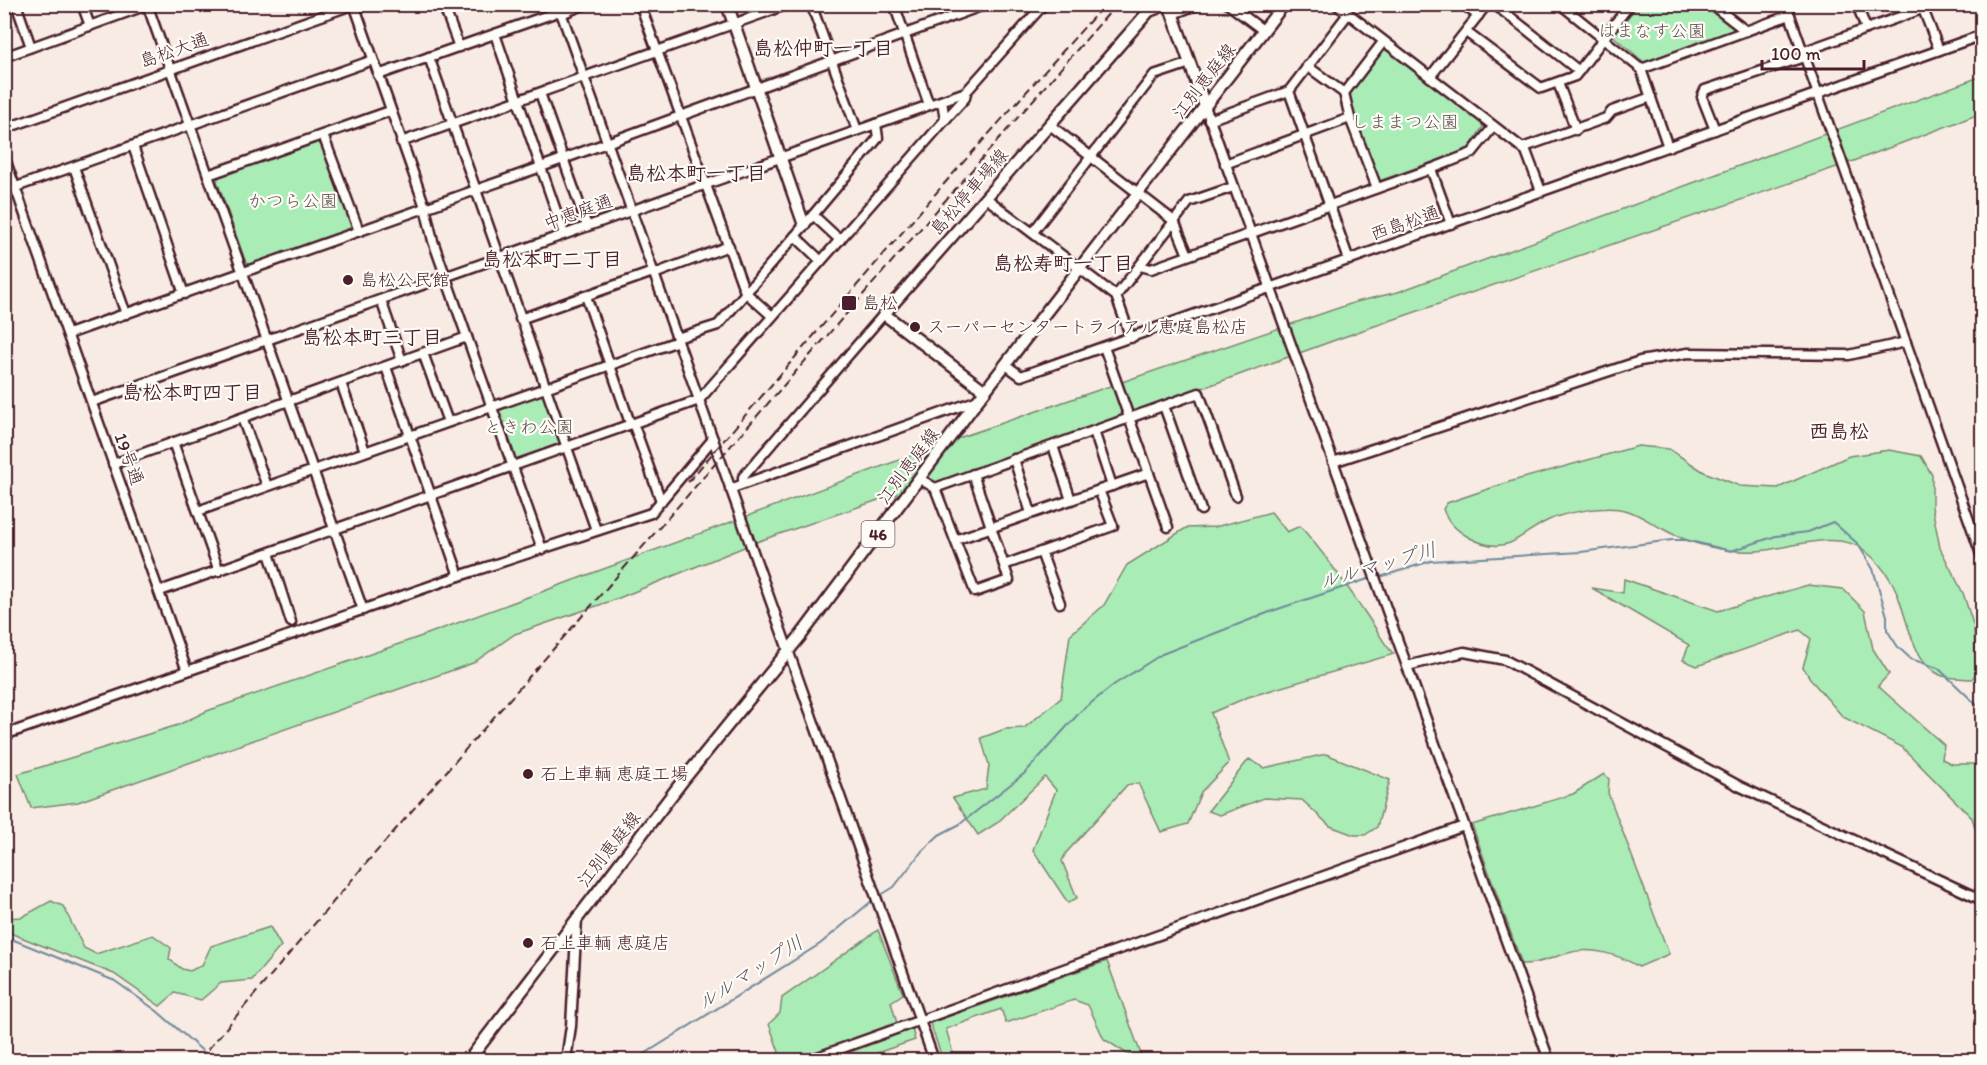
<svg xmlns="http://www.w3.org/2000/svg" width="1987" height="1065" viewBox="0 0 1987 1065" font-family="Itim,'Klee One',sans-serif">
<rect width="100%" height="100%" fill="#f7ebe3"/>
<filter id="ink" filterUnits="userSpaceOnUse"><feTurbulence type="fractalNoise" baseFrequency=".0167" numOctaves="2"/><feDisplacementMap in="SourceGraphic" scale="12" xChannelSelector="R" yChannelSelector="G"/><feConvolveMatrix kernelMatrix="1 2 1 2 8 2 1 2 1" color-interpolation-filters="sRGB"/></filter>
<g filter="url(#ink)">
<g fill="#aaecb5" stroke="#7a8670" stroke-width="1.5">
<polygon points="1638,5 1705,5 1733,26 1733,31 1644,62 1613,36"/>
<polygon points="1382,49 1385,49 1484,125 1469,149 1379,181 1377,179 1348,99 1349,93"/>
<polygon points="1982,76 1982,113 1854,161 1363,330 940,483 890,496 759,541 614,600 515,634 473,663 78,802 31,808 18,774 178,725 207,711 422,636 967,435 1356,302 1398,292"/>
<polygon points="317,142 322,146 354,226 350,230 251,265 246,263 217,181 219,177"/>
<polygon points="544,393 560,442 558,446 515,461 498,412 500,408"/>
<path d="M 1638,446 L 1669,449 L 1704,472 L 1740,486 L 1778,488 L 1849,456 L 1889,450 L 1921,456 L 1932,475 L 1932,507 L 1940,548 L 1963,593 L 1974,627 L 1976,674 L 1972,679 C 1963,678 1948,679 1940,675 C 1910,661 1907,611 1893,584 C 1885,570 1877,560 1864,550 C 1836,529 1787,549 1757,551 C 1724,553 1689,544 1661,528 C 1648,521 1639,514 1625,510 C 1606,505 1566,512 1549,520 C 1535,526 1523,537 1510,543 C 1485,552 1451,532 1443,509 L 1447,503 L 1509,482 Z"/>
<path d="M 1271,512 L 1287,532 L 1300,526 C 1326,555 1348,587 1370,620 C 1379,632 1383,644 1394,654 L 1248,697 L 1211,713 L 1229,763 L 1201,792 L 1188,824 L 1161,832 L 1138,783 L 1127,785 L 1066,853 L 1062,861 L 1077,898 L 1068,903 L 1033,850 L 1056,790 L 1045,777 L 997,823 L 978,835 L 953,798 L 986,789 L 989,765 L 981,738 L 1005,729 L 1024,728 L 1061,698 L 1070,635 L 1104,605 L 1127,565 L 1186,528 L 1215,527 Z"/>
<polygon points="1624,579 1718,611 1808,585 1843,589 1865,611 1873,649 1889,674 1878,686 1944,745 1942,759 1952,764 1975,764 1982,775 1982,836 1976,830 1972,818 1902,747 1843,717 1811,680 1803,667 1811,639 1800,630 1697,666 1683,660 1689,645 1592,588 1623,593"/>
<polygon points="1326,754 1390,780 1377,827 1365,835 1354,835 1330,826 1302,800 1264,798 1220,815 1208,811 1249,759 1264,768"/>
<path d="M 1604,774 L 1609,779 L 1608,793 L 1669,954 L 1639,967 C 1620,955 1591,946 1568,953 C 1553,957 1537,965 1522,964 L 1472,825 L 1573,794 Z"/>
<polygon points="51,901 63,906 84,948 96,954 153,935 171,948 169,959 182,969 190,971 202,965 211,946 270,927 281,946 252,980 221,983 201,1000 175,993 160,1006 114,974 5,931 5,918 22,917"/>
<polygon points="878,930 903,994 891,1002 898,1027 803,1060 771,1060 779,1052 769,1024 780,1013 782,998"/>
<polygon points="1107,961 1143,1060 1131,1060 1129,1055 1104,1039 1088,1005 1074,1000 1006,1023 1001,1009 946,1029 955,1060 943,1060 930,1023"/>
<polygon points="912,1029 915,1040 856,1060 829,1060"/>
</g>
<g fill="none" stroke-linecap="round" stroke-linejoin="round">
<g stroke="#6f899c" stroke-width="2">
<polyline points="1377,578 1431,561 1581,552 1672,540 1686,540 1731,551 1776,536 1808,532 1833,522 1858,544 1873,569 1887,616 1887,630 1898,647 1911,659 1938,668 1982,710"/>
<polyline points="881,895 894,887 922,851 939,835 960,824 1025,773 1081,711 1115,684 1162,654 1275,610 1371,578"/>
<polyline points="4,936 115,981 157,1011 206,1054 233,1060"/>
<polyline points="635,1060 820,944 873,900"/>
</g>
<g stroke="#4a1f2b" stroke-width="13">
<g id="minor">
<polyline points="16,4 31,47"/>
<polyline points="82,4 90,26"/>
<polyline points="147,4 363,610"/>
<polyline points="354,4 425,207 433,241 542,549"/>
<polyline points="443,4 459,47"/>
<polyline points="558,4 934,1060"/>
<polyline points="640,4 745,292 772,316"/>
<polyline points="811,4 857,130"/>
<polyline points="894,4 929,105"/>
<polyline points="1228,4 1264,31"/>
<polyline points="1336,4 1526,151 1541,191"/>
<polyline points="1463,4 1478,16"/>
<polyline points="1494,4 1579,71"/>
<polyline points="1560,4 1641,69 1668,147"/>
<polyline points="1711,4 1746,31"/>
<polyline points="1786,4 1982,557"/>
<polyline points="1857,4 1866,29"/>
<polyline points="1923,9 1939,50"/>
<polyline points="561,14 586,4"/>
<polyline points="1173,14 1199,4"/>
<polyline points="1466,32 1541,88 1575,76 1630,4"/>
<polyline points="495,34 564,234"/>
<polyline points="1802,52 1936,4"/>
<polyline points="4,57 150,4"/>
<polyline points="429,57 596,530"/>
<polyline points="1307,66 1344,93"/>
<polyline points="1641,69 1790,15"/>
<polyline points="378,75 560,11"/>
<polyline points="1430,77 1487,4"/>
<polyline points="1558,83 1576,130"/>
<polyline points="1289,91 1349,260"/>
<polyline points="540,93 587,226"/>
<polyline points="1205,106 1549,1060"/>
<polyline points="945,120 965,98 966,92"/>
<polyline points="1209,120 1289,91 1348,14"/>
<polyline points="1050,125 1174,221 1188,255"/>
<polyline points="4,129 355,4"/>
<polyline points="1715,130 1702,97 1705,90 1804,57"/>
<polyline points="323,135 359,231"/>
<polyline points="401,142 789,4"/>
<polyline points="133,146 184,294"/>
<polyline points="1522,148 1606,118 1612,111 1651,97"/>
<polyline points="4,156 187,671"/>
<polyline points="1225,164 1350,118"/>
<polyline points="74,167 126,314"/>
<polyline points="1431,169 1451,224"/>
<polyline points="208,175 390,111"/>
<polyline points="16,187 373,60"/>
<polyline points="1377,188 1350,118 1344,93 1383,42"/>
<polyline points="986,198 1116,296 1131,338"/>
<polyline points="813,215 878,138 876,124"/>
<polyline points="1033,232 1154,75 1190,63"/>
<polyline points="821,261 795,236 813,215 840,240"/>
<polyline points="1140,266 1151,269 1431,169 1472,153 1493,127"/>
<polyline points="654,274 729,246"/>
<polyline points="586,296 630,423"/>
<polyline points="1116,296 1189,202 1233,187"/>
<polyline points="381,300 402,361"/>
<polyline points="520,319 653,272"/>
<polyline points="68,334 541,167 987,4"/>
<polyline points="677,338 718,325 795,236"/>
<polyline points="1104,347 1168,527"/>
<polyline points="423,353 448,422"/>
<polyline points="1006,365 1021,376 1982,35"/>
<polyline points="386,367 459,576"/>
<polyline points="341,383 365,451"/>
<polyline points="92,402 966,92 1044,4"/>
<polyline points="1164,406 1201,510"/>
<polyline points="242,418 267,486"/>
<polyline points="633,423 661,501"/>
<polyline points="1094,431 1112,486"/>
<polyline points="173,442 219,571"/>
<polyline points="1053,446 1071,500"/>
<polyline points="1014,459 1031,513"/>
<polyline points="1333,462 1640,361 1688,353 1849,355 1906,342"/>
<polyline points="113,464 467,337"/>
<polyline points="920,479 935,488 975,592 1009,580 973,474"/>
<polyline points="743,484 743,477 884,314"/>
<polyline points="935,488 1199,393 1236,496"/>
<polyline points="730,489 978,400"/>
<polyline points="198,511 678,341"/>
<polyline points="955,540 1149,473"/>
<polyline points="1041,552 1060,603"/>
<polyline points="269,553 291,622"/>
<polyline points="1004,565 1113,526 1099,490"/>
<polyline points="160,591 699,400 945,120 942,101"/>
<polyline points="1407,666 1464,652 1505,660 1741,787 1982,900"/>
<polyline points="4,735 459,576 651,513 713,439"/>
<polyline points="566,1060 571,1026 577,918"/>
<polyline points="809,1060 1464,826"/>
</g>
</g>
<g stroke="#4a1f2b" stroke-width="15">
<g id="major">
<polyline points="727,4 804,225"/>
<polyline points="1169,4 1205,106"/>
<polyline points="985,391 884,314 1149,11 1167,4"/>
<polyline points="469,1060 684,779 802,634 978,400 1284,4"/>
</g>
</g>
<use href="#minor" stroke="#fdfcf7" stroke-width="8"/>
<use href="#major" stroke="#fdfcf7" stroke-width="10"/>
<g stroke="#4a1f2b" stroke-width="2" stroke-dasharray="9 4.5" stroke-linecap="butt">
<polyline points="688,482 943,185 1105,4"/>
<polyline points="199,1060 362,868 1117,4"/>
</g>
</g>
</g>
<g fill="#4a1f2b" stroke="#fdfcf7" stroke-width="2">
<circle cx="348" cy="280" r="6"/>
<rect x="841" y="295" width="16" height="16" rx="3"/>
<circle cx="915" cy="327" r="6"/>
<circle cx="528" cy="774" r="6"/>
<circle cx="528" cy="943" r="6"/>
</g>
<g text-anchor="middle" stroke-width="4.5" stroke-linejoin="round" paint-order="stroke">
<rect fill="#fdfcf7" stroke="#806168" stroke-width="1.5" x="861.5" y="521" width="33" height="26" rx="4.5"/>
<g font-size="16" font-weight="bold" fill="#4a1f2b">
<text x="878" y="540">46</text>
</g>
<g font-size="18" fill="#62524e" stroke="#fdfcf7">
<text x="1652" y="37">はまなす公園</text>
<text x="1405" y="128">しままつ公園</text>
<text x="293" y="207">かつら公園</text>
<text x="529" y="433">ときわ公園</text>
</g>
<g font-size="18" fill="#4a1f2b" stroke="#fdfcf7">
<text transform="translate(174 50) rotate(-19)" y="6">島松大通</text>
<text transform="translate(1204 81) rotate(-52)" y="6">江別恵庭線</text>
<text transform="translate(969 192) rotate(-49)" y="6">島松停車場線</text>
<text transform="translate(578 212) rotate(-20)" y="6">中恵庭通</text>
<text transform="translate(1405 223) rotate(-19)" y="6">西島松通</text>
<text transform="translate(129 459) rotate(70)" y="6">19号通</text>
<text transform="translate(908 466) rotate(-53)" y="6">江別恵庭線</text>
<text transform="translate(609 849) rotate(-52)" y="6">江別恵庭線</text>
</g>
<g font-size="18" fill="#4a1f2b" stroke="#fdfcf7" text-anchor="start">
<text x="360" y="286">島松公民館</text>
<text x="862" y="309">島松</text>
<text x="927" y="333">スーパーセンタートライアル恵庭島松店</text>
<text x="540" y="780">石上車輌 恵庭工場</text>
<text x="540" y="949">石上車輌 恵庭店</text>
</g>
<g font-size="20" font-weight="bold" fill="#4a1f2b" stroke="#fdfcf7">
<text x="823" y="55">島松仲町一丁目</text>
<text x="696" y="180">島松本町一丁目</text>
<text x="552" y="266">島松本町二丁目</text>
<text x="1063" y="270">島松寿町一丁目</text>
<text x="372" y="344">島松本町三丁目</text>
<text x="192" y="399">島松本町四丁目</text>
<text x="1839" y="438">西島松</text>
</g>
<g font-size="20" font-style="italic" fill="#5c5464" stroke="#fdfcf7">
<text transform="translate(1378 565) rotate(-16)" y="7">ルルマップ川</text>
<text transform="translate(750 972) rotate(-32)" y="7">ルルマップ川</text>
</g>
</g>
<rect width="1987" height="1065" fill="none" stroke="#fdfcf7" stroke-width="24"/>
<rect x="12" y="12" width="1963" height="1041" fill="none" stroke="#4a1f2b" stroke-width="2" filter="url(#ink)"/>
<path d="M1762 60v9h102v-9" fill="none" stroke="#4a1f2b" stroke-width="3"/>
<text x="1771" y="60" font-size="18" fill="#4a1f2b" stroke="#fdfcf7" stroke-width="4.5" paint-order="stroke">100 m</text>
</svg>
